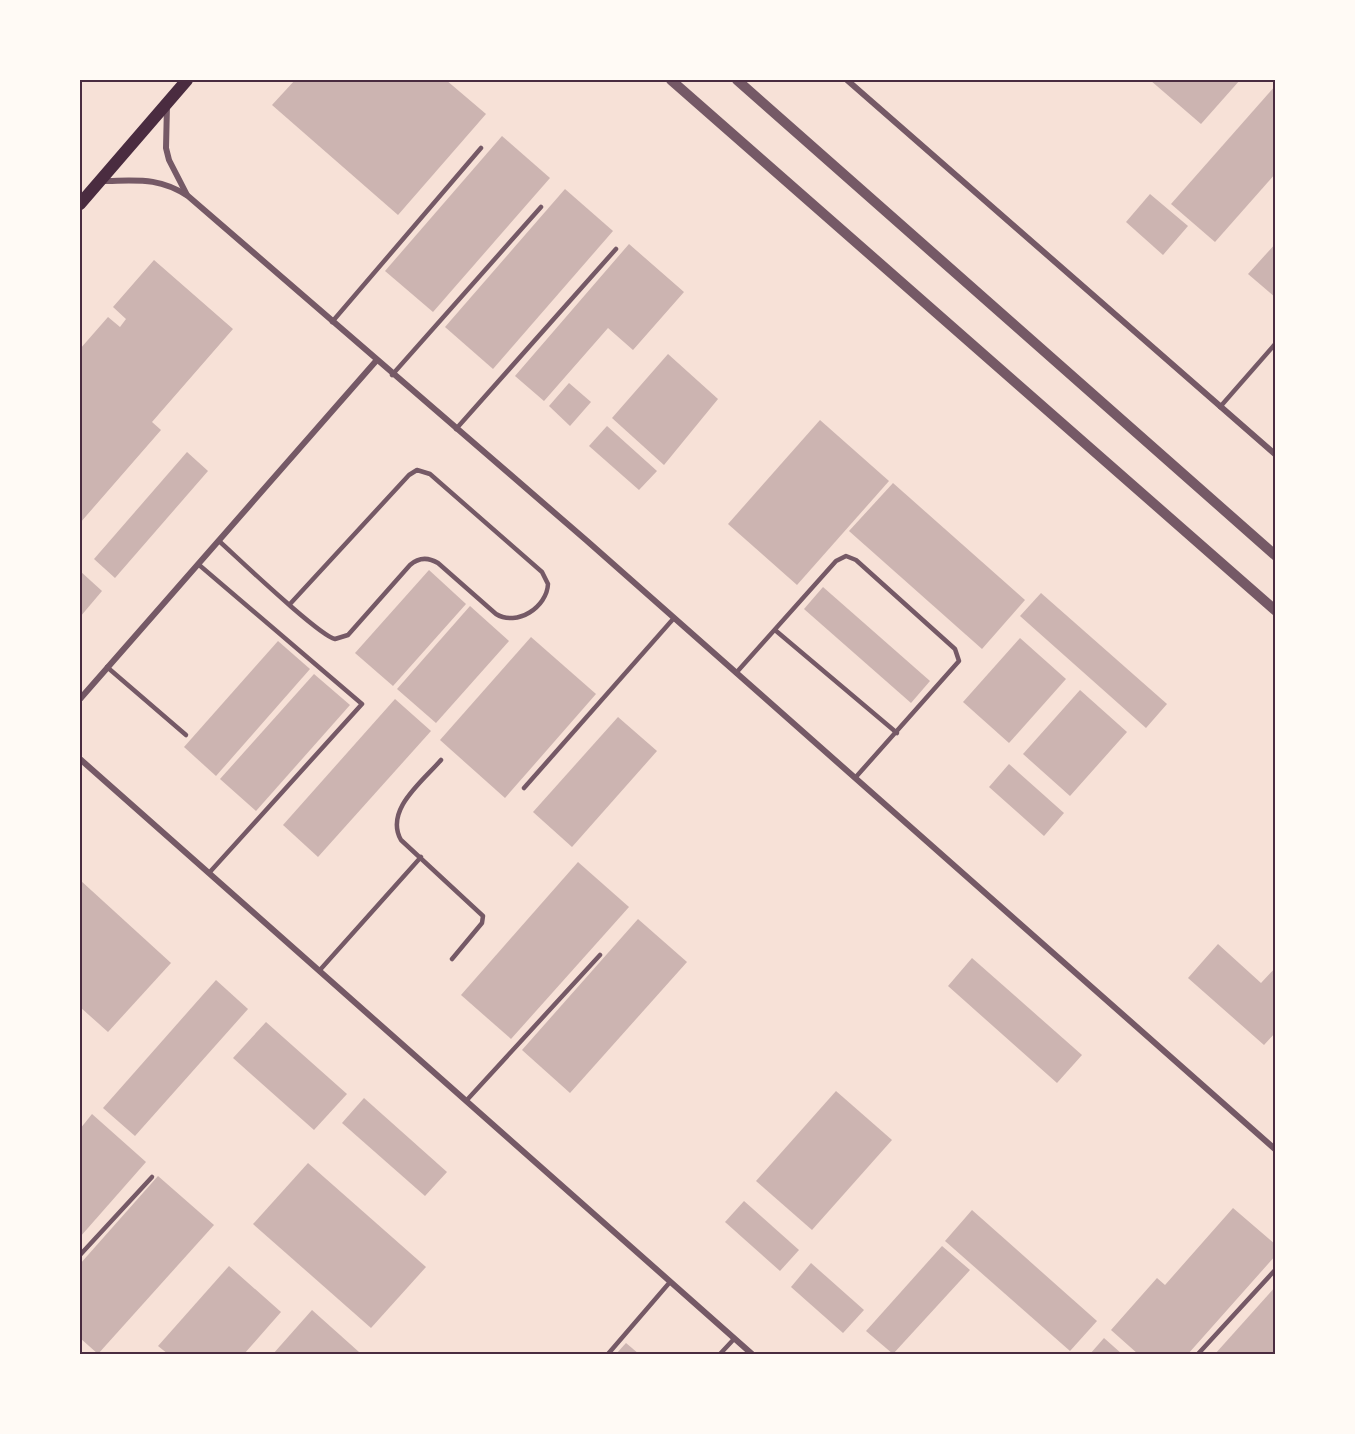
<svg xmlns="http://www.w3.org/2000/svg" width="1355" height="1434" viewBox="0 0 1355 1434" font-family="'Varela Round',sans-serif">
<rect width="100%" height="100%" fill="#f7e1d7"/>
<g fill="#ccb4b1">
<polygon points="295,80 446,80 486,114 398,215 272,105"/>
<polygon points="1150,80 1240,80 1201,124"/>
<polygon points="1276,85 1276,173 1215,242 1171,204"/>
<polygon points="502,136 550,178 433,312 385,271"/>
<polygon points="565,189 613,231 493,369 445,327"/>
<polygon points="1150,194 1188,226 1163,255 1126,222"/>
<polygon points="1276,243 1276,298 1248,274"/>
<polygon points="629,244 684,292 633,350 608,328 544,401 515,376"/>
<polygon points="154,260 233,329 152,422 161,430 80,523 80,349 108,317 120,327 126,319 113,307"/>
<polygon points="668,354 718,399 664,465 612,418"/>
<polygon points="569,383 591,402 570,426 549,406"/>
<polygon points="820,420 889,481 797,585 728,524"/>
<polygon points="607,426 657,471 639,490 589,446"/>
<polygon points="187,452 208,471 115,578 94,559"/>
<polygon points="893,483 1025,600 982,649 849,531"/>
<polygon points="429,570 466,604 393,686 355,653"/>
<polygon points="80,571 102,591 80,617"/>
<polygon points="823,587 930,681 911,703 804,609"/>
<polygon points="1041,593 1167,704 1146,728 1020,616"/>
<polygon points="470,606 509,641 436,723 397,689"/>
<polygon points="531,637 596,694 505,798 440,740"/>
<polygon points="1020,638 1066,679 1009,743 963,702"/>
<polygon points="278,641 310,669 216,776 184,747"/>
<polygon points="314,674 350,705 256,811 220,779"/>
<polygon points="1080,690 1127,732 1070,796 1023,754"/>
<polygon points="395,699 431,731 318,857 283,825"/>
<polygon points="618,717 657,751 572,847 533,812"/>
<polygon points="1009,764 1064,813 1044,836 989,787"/>
<polygon points="578,862 629,907 511,1039 461,995"/>
<polygon points="80,880 171,963 108,1032 80,1007"/>
<polygon points="638,919 687,962 570,1093 522,1050"/>
<polygon points="1218,944 1261,983 1276,967 1276,1032 1264,1045 1188,978"/>
<polygon points="972,958 1082,1055 1057,1083 948,986"/>
<polygon points="216,980 248,1009 135,1136 103,1108"/>
<polygon points="266,1022 347,1094 314,1130 233,1058"/>
<polygon points="836,1091 892,1140 812,1230 756,1181"/>
<polygon points="364,1098 447,1172 425,1196 342,1123"/>
<polygon points="92,1114 146,1162 80,1237 80,1129"/>
<polygon points="308,1163 426,1267 371,1328 253,1224"/>
<polygon points="158,1176 214,1225 98,1354 80,1338 80,1264"/>
<polygon points="744,1201 799,1250 780,1271 725,1222"/>
<polygon points="1233,1208 1276,1245 1276,1255 1188,1354 1138,1354 1111,1330 1157,1278 1165,1285"/>
<polygon points="972,1210 1097,1321 1070,1351 945,1241"/>
<polygon points="942,1246 970,1270 893,1354 866,1331"/>
<polygon points="811,1263 864,1310 843,1333 791,1287"/>
<polygon points="229,1266 281,1312 244,1354 168,1354 158,1346"/>
<polygon points="1276,1286 1276,1354 1215,1354"/>
<polygon points="312,1310 359,1352 356,1354 273,1354"/>
<polygon points="1104,1338 1122,1354 1090,1354"/>
<polygon points="626,1343 639,1354 616,1354"/>
</g>
<g fill="none" stroke-linecap="round" stroke-linejoin="round">
<g stroke="#755966" stroke-width="4.5">
<polyline points="332,322 481,148"/>
<polyline points="392,375 541,207"/>
<polyline points="1220,407 1276,343"/>
<polyline points="456,429 616,249"/>
<path d="M 219,541 C 238,558 318,635 335,639 L 348,635 L 410,565 C 419,557 428,557 438,563 L 496,614 C 517,627 547,607 548,584 L 542,572 L 430,474 L 417,470 L 409,475 L 290,604"/>
<polyline points="198,564 362,704 209,873"/>
<polyline points="775,630 897,733"/>
<polyline points="107,667 186,735"/>
<polyline points="736,673 836,561 846,556 856,560 955,649 959,661 855,778"/>
<path d="M 441,760 C 423,781 384,810 401,840 L 483,916 L 482,923 L 452,959"/>
<polyline points="524,788 674,618"/>
<polyline points="319,971 421,857"/>
<polyline points="466,1101 600,955"/>
<polyline points="80,1255 152,1177"/>
<polyline points="608,1354 670,1282"/>
<polyline points="720,1354 734,1339"/>
<polyline points="1198,1354 1276,1269"/>
</g>
<g stroke="#755966" stroke-width="6">
<polyline points="847,80 1276,455"/>
<polyline points="167,105 166,148 169,160 187,195"/>
<path d="M 100,181 C 135,181 157,176 188,196 L 586,540 L 1276,1150"/>
<polyline points="80,699 376,361"/>
<polyline points="80,759 752,1354"/>
</g>
<g stroke="#755966" stroke-width="10">
<polyline points="671,80 1276,611"/>
<polyline points="737,80 1276,556"/>
</g>
<polyline stroke="#4a2c40" stroke-width="12" points="80,204 187,80"/>
</g>
<rect width="1355" height="1434" fill="none" stroke="#fffaf5" stroke-width="162"/>
<rect x="81" y="81" width="1193" height="1272" fill="none" stroke="#4a2c40" stroke-width="2"/>
</svg>
